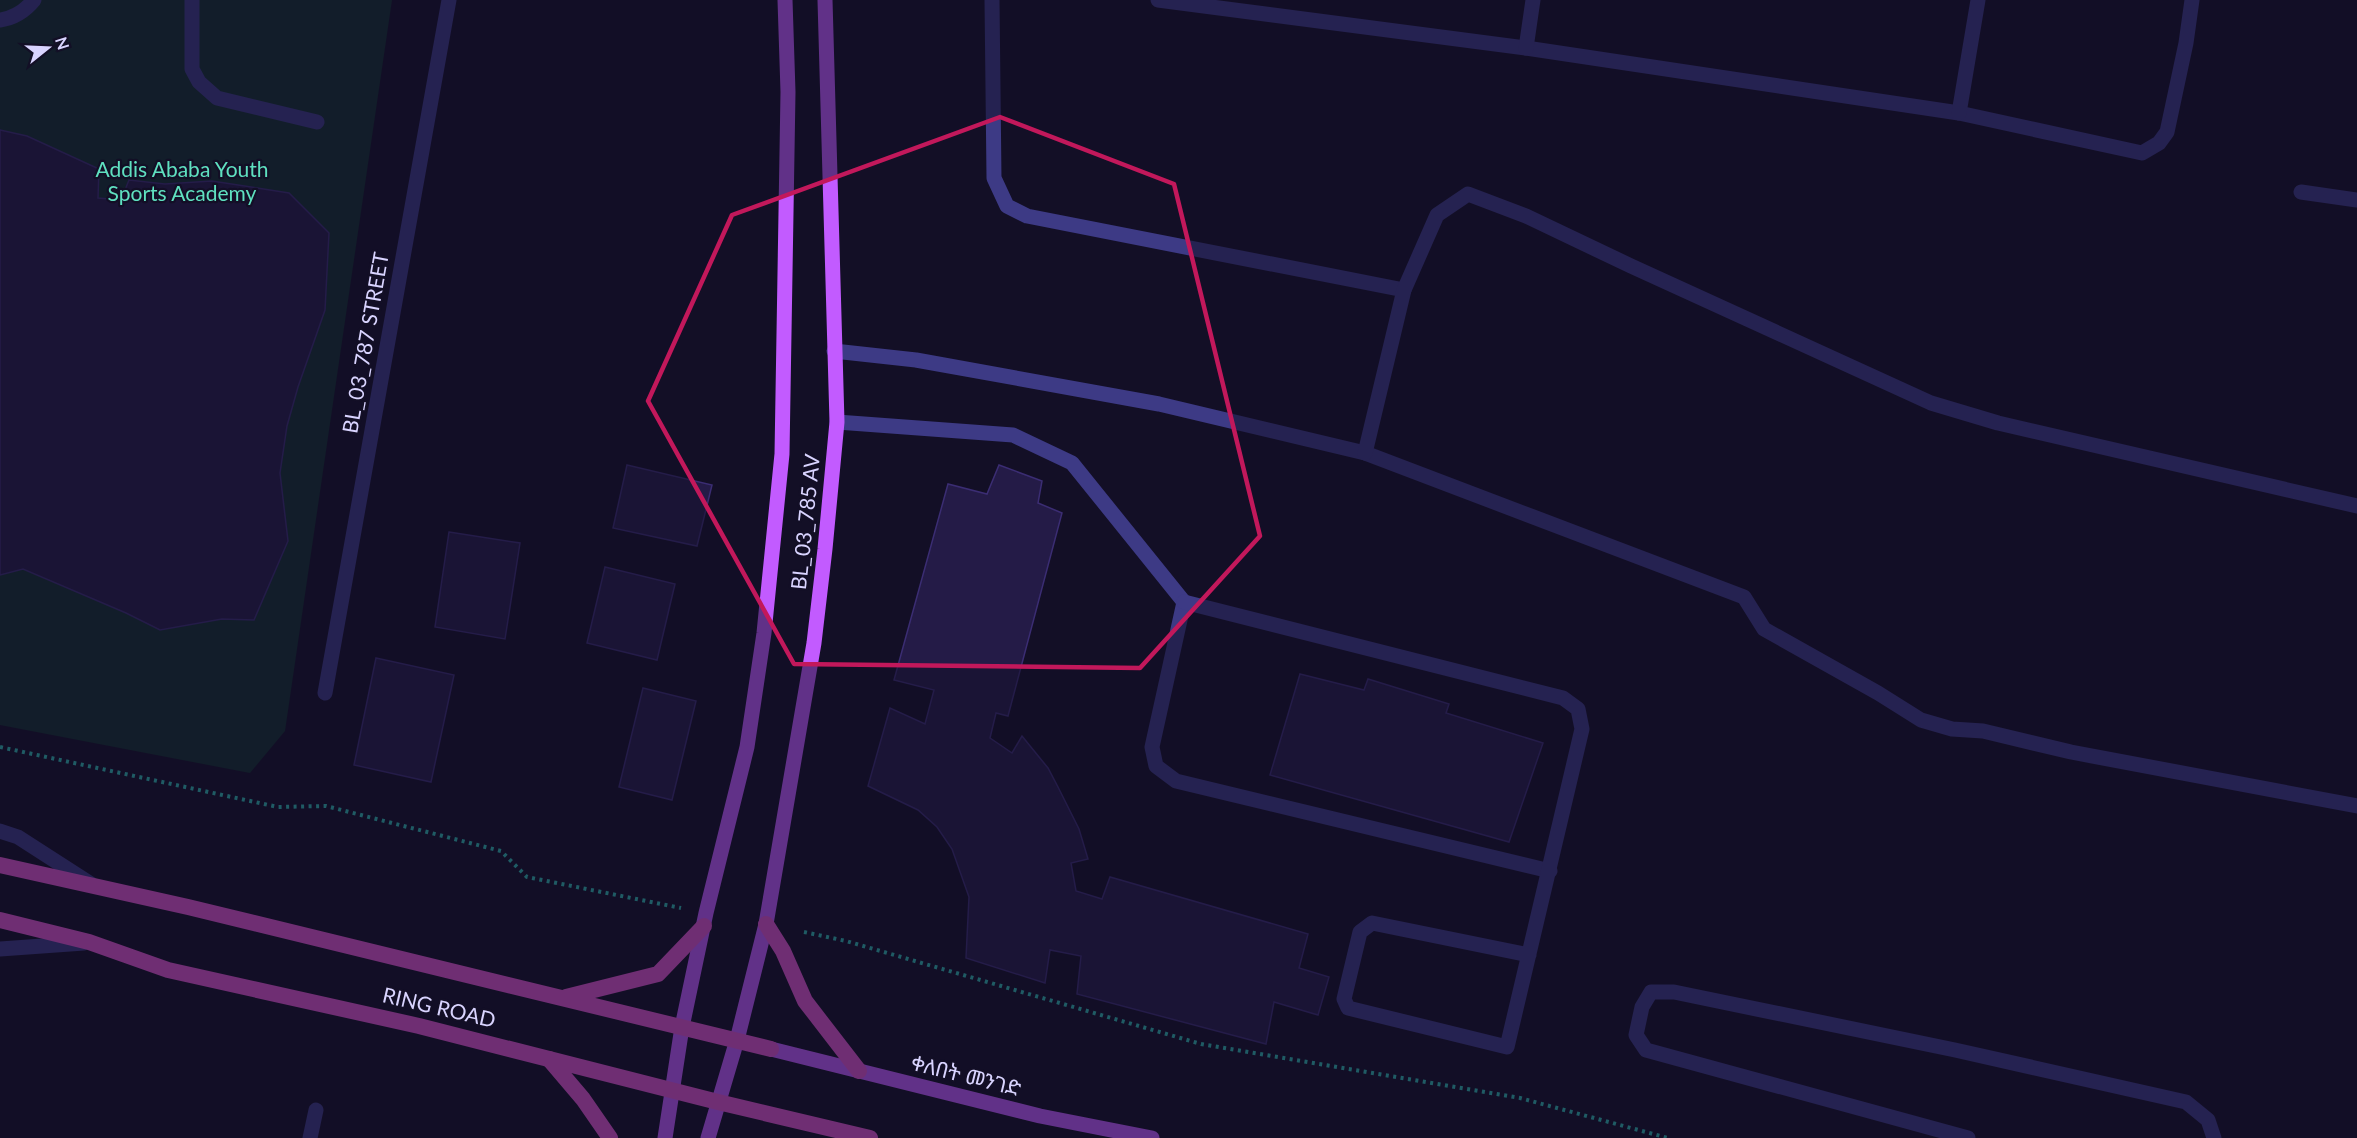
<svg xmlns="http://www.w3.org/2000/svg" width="2357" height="1138" viewBox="0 0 2357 1138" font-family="Lato,'Noto Sans Ethiopic',sans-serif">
<rect width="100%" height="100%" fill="#130f26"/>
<polygon fill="#12302f" points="0,0 392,0 285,731 250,773 0,725"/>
<g fill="#241b47" stroke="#3b2d73" stroke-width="1.5">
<polygon points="0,130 27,136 99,169 98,198 121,200 129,180 165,184 212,181 289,193 329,233 325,310 298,387 287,426 280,473 288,541 254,620 222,619 160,630 126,613 23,569 0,575"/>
<polygon points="627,465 712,485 697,546 613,528"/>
<polygon points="999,465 1042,481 1038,503 1062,513 1008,716 996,713 990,738 1012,753 1022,736 1048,768 1058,787 1079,829 1088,859 1071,863 1076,891 1102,899 1110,877 1308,934 1299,968 1329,977 1318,1015 1274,1002 1266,1044 1077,994 1081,956 1050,950 1045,983 966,958 969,897 952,849 937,827 918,810 868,786 890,708 925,724 934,690 894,680 948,484 987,494"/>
<polygon points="449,532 520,543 505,639 435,627"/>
<polygon points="605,567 675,584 657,660 587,643"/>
<polygon points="376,658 454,675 431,782 354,765"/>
<polygon points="1300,674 1364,690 1368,679 1449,704 1446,713 1543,743 1509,842 1270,775"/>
<polygon points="643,688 696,701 672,800 619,787"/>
</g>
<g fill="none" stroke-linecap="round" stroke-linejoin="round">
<g stroke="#2fb8b0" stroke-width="4" stroke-dasharray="3 4.5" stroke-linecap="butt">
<polyline points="0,747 278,807 326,806 501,851 527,877 681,908"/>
<polyline points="804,932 846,941 1201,1044 1520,1098 1668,1138"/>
</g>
<g stroke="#3d3a85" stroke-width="15">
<polyline points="192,0 192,69 199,82 217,98 317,122"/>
<polyline points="837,422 1013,435 1072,463 1184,602 1152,747 1156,766 1176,781 1550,871"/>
<polyline points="1184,602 1563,698 1578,709 1582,729 1507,1047 1348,1008 1344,999 1360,932 1372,923 1529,955"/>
<polyline points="1968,1138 1646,1050 1636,1035 1642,1007 1651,992 1674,992 1955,1050 2186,1102 2208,1120 2214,1138"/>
</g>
<g stroke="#3d3a85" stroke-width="15">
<polyline points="992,0 994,178 1007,206 1027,216 1404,290"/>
<polyline points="1158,0 1526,48 1959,113 2142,153 2159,143 2167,132 2186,43 2192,0"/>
<path d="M 0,20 C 14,18 25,11 34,0"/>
<polyline points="1526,48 1533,0"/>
<polyline points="1959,113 1978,0"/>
<polyline points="2301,192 2357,200"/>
<polyline points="834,351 916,360 1159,404 1365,453 1744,597 1764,629 1878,693 1921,720 1952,729 1983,731 2071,752 2357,806"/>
<polyline points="1365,453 1404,290 1437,215 1468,194 1526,216 1631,266 1931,403 1998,423 2357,506"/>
<polyline points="325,693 449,0"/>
<polyline points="310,1138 316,1110"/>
</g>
<g stroke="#3d3a85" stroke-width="15">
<polyline points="0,831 18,837 91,884"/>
<polyline points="0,949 84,943"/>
</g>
<g stroke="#c25bff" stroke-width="15">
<polyline points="771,1049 1040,1116 1152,1138"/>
<polyline points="665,1138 682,1027 706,913 747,747 764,633 782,454 788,92 785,0"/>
<polyline points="708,1138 737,1040 766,924 814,643 825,549 837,422 825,0"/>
</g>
<g stroke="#e055d1" stroke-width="16">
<polyline points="0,865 188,907 771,1049"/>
<polyline points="0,920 89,942 168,970 419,1026 718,1102 870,1138"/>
<polyline points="766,924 783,951 805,1001 859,1071"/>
<polyline points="566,997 658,974 704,926"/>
<polyline points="549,1059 583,1099 610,1138"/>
</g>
</g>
<path d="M0 0H2357V1138H0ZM 1000,117 L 1174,184 L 1260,536 L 1140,668 L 794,664 L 648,401 L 732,215 Z" fill="#130f26" fill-opacity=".55" fill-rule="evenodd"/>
<path fill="none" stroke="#c2185b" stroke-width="4.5" stroke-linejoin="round" d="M 1000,117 L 1174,184 L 1260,536 L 1140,668 L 794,664 L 648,401 L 732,215 Z"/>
<g text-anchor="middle" stroke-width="4.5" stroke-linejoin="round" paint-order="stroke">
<g font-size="21" fill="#5fe0c0" stroke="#130f26">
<text x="182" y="177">Addis Ababa Youth<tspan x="182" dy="24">Sports Academy</tspan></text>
</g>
<g font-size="21" fill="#d9d4ff" stroke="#130f26">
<text transform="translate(366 343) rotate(-80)" y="7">BL_03_787 STREET</text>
<text transform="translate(806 522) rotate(-84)" y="7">BL_03_785 AV</text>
<text transform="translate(439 1008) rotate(13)" y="7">RING ROAD</text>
<text transform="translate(966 1076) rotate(14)" y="7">ቀለበት መንገድ</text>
</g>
</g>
<g transform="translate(48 48) rotate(72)" stroke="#130f26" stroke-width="4.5" paint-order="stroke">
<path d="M0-4.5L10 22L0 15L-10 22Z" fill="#d9d4ff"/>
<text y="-9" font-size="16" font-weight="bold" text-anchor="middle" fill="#d9d4ff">N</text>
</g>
</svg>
